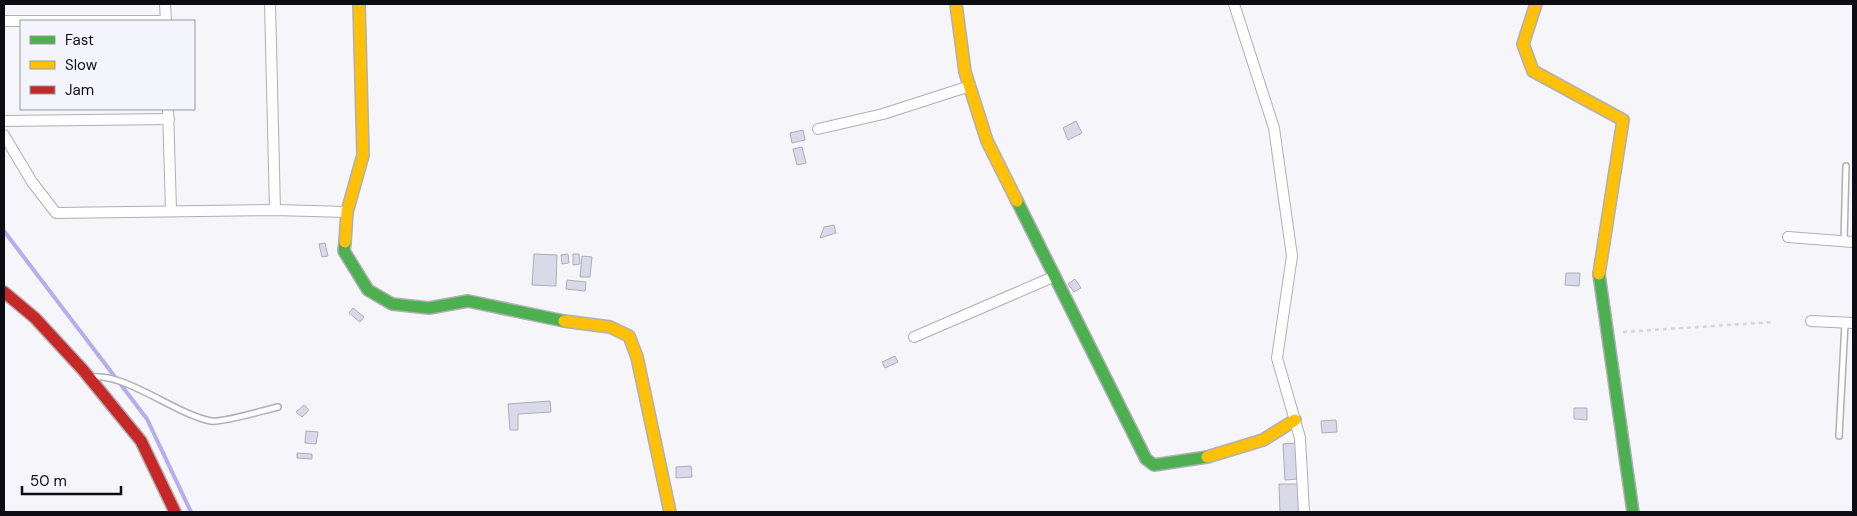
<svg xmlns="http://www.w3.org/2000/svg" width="1857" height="516" viewBox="0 0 1857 516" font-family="'DM Sans',sans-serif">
<rect width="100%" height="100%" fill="#f6f6fa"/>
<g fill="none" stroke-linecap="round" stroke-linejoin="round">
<polyline stroke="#b4aeed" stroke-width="4" points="4,231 147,419 191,512"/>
</g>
<g fill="#dad9ea" stroke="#adadb2">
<polygon points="1076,121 1082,133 1068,140 1063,128"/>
<polygon points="803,130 805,140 792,143 790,133"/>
<polygon points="802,147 806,163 797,165 793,149"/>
<polygon points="834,225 836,233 820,238 824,227"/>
<polygon points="325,243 328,256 322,257 319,244"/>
<polygon points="534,254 557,255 556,286 532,285"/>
<polygon points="568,254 569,263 562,264 561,255"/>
<polygon points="573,254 579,254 580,264 573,265"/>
<polygon points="582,256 592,257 590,277 580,277"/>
<polygon points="1566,273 1580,273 1579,286 1565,285"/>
<polygon points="1075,279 1081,288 1074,292 1068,284"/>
<polygon points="567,280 586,282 585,291 566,289"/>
<polygon points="353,308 364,317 360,322 349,313"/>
<polygon points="895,356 898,362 885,368 882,362"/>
<polygon points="550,401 551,412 518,414 518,430 510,430 508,404"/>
<polygon points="304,405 309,410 302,417 296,412"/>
<polygon points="1574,408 1587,408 1587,420 1574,419"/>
<polygon points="1336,420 1337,432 1322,433 1321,421"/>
<polygon points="306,431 318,432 316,444 305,443"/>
<polygon points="1297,443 1298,479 1285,480 1283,444"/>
<polygon points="297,453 312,454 312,459 297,458"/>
<polygon points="691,466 692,477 676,478 676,467"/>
<polygon points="1279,484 1298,484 1299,512 1280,512"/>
</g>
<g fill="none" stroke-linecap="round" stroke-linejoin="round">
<g stroke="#afafb4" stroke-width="8">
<g id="lane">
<polyline points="1844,241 1846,166"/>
<path d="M 92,377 C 126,373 175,414 211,421 C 222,423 265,410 278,407"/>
<polyline points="1839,436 1845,323"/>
</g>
</g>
<g stroke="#afafb4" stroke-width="12">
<g id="street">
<polyline points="165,4 166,21"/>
<polyline points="270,4 275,210"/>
<polyline points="1234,4 1274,128 1292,256 1277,358 1300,438 1304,512"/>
<polyline points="4,21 166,21"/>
<polyline points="168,109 171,210"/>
<polyline points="4,121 169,119"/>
<polyline points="818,129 883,114 970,86"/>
<polyline points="4,135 32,182 56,213 275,210 347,212"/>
<polyline points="1788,237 1853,242"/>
<polyline points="1811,321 1853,323"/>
<polyline points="914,337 1053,277"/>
</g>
</g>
<g stroke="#afafb4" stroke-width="14">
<g id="fast">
<polyline points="1017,201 1146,459 1154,465 1207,457"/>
<polyline points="345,242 344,251 368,290 392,304 429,308 468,301 564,321"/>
<polyline points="1599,274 1633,512"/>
</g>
</g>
<g stroke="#afafb4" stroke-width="14">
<g id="slow">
<polyline points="956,4 965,72 987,141 1017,201"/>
<polyline points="1536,4 1523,44 1533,71 1623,120 1599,274"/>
<polyline points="345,242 347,212 363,155 359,4"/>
<polyline points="564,321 610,327 629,336 637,357 670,512"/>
<polyline points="1207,457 1263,440 1295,420"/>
</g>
</g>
<g stroke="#afafb4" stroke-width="14">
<polyline id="jam" points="4,292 35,318 83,370 141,441 175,512"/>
</g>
<polyline stroke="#d7d7d8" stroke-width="2.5" stroke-dasharray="4 4" stroke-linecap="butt" points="1623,332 1773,322"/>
<use href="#lane" stroke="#fefefe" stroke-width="5"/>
<use href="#street" stroke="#fefefe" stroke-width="10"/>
<use href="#fast" stroke="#4caf50" stroke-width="11"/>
<use href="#slow" stroke="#ffc107" stroke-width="11"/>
<use href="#jam" stroke="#c62828" stroke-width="11"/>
</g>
<rect width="1857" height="516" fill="none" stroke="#0c0c12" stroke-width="10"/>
<rect x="20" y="20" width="175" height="90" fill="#f4f4fc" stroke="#97979e"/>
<rect x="30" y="36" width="25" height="8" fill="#4caf50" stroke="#97979e"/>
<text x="65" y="45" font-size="15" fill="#0c0c12">Fast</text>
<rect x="30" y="61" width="25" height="8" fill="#ffc107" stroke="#97979e"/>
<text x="65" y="70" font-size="15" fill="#0c0c12">Slow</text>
<rect x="30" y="86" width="25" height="8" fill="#c62828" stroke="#97979e"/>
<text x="65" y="95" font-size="15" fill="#0c0c12">Jam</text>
<path d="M22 486v8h99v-8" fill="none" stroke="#0c0c12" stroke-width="2.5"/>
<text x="30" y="486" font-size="15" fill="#0c0c12" stroke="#f4f4fc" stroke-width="4" paint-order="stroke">50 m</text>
</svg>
